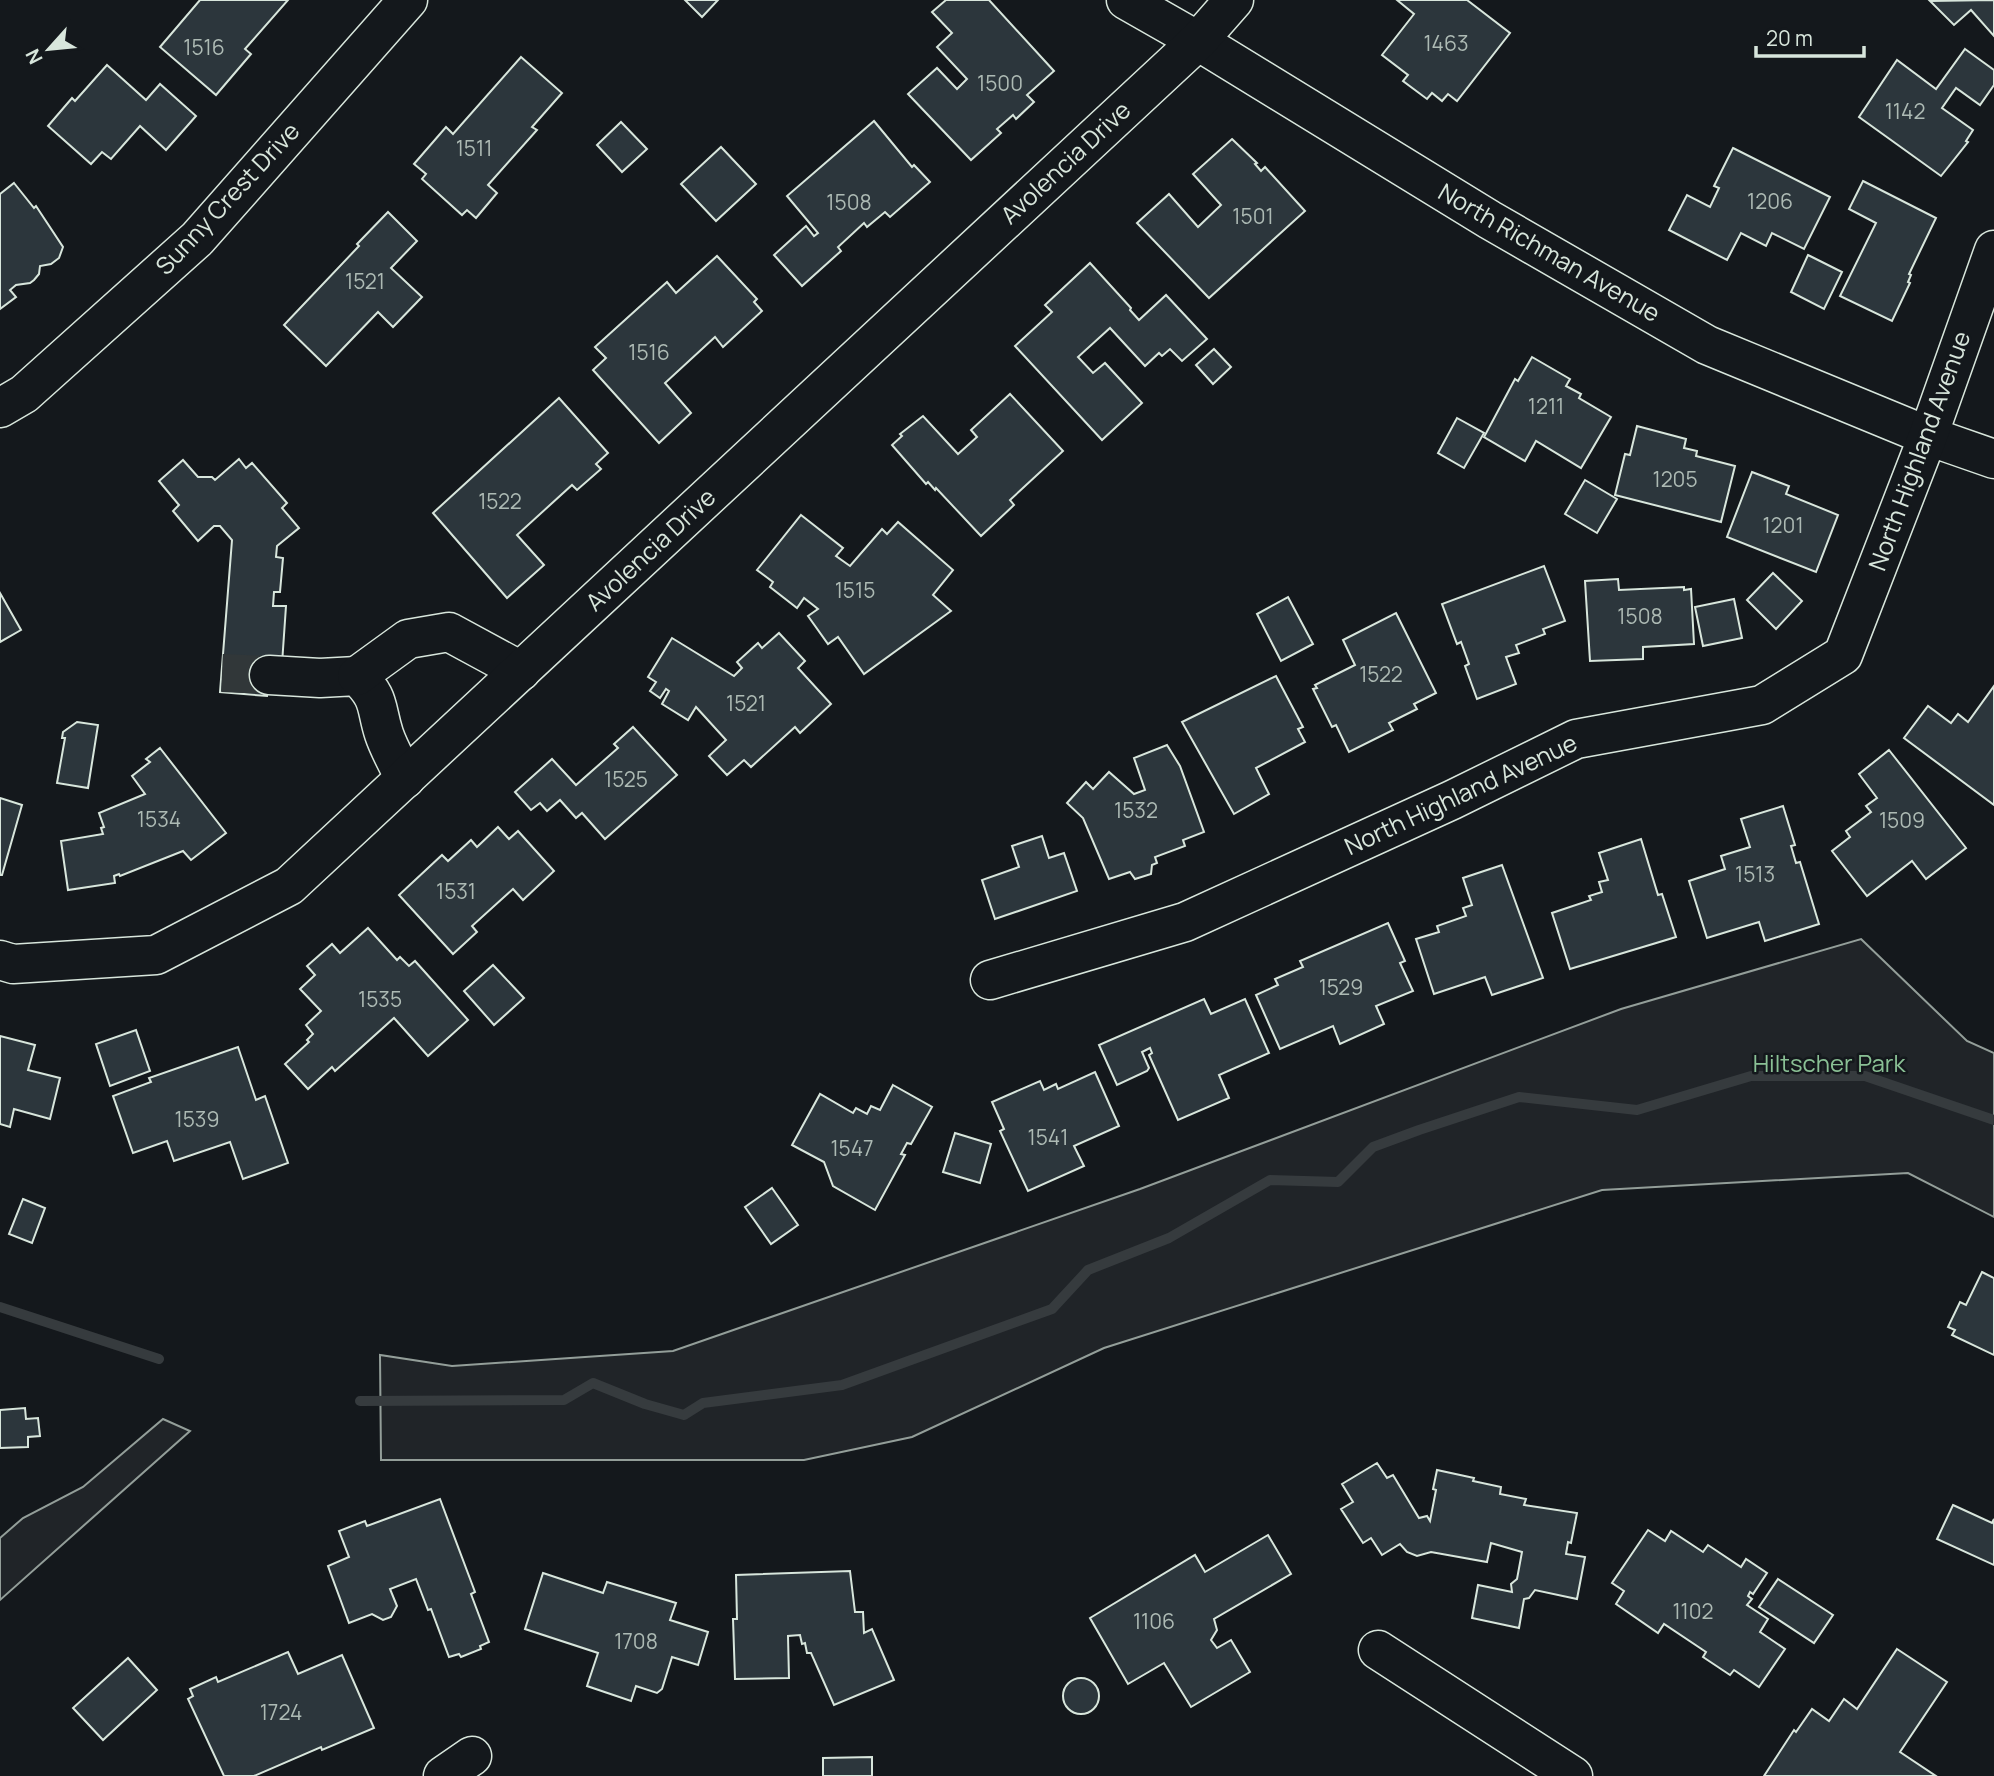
<svg xmlns="http://www.w3.org/2000/svg" width="1994" height="1776" viewBox="0 0 1994 1776" font-family="Manrope,sans-serif">
<rect width="100%" height="100%" fill="#14181c"/>
<g fill="#202428" stroke="#939e99" stroke-width="2">
<polygon points="1861,939 1967,1041 1994,1053 1994,1217 1908,1173 1602,1190 1104,1348 912,1437 804,1460 381,1460 380,1355 452,1366 673,1351 1140,1189 1621,1009"/>
<polygon points="163,1419 190,1431 0,1600 0,1538 23,1518 83,1487"/>
</g>
<g fill="none" stroke-linecap="round" stroke-linejoin="round">
<g stroke="#363b3e" stroke-width="10">
<polyline points="0,1307 159,1359"/>
<polyline points="360,1401 564,1400 593,1383 645,1404 684,1415 703,1403 842,1385 1052,1309 1088,1270 1169,1238 1270,1180 1338,1182 1373,1147 1419,1130 1519,1097 1637,1110 1751,1076 1865,1076 1994,1120"/>
</g>
</g>
<g fill="#2c363c" stroke="#d8e6dc" stroke-width="2">
<polygon points="200,0 288,0 245,49 251,54 216,95 160,47"/>
<polygon points="685,0 718,0 702,17"/>
<polygon points="946,0 989,0 1054,71 1027,95 1034,102 1016,119 1013,115 997,129 1001,133 971,160 908,94 937,68 957,89 967,79 937,47 952,33 932,12"/>
<polygon points="1397,0 1467,0 1510,33 1457,101 1448,94 1442,101 1432,93 1427,99 1403,81 1408,75 1382,55 1414,14"/>
<polygon points="1994,0 1994,36 1971,10 1954,25 1930,1"/>
<polygon points="1965,49 1994,70 1994,85 1980,105 1956,88 1942,108 1973,130 1966,141 1968,142 1941,176 1859,117 1897,60 1936,89"/>
<polygon points="521,57 562,93 532,127 537,130 488,185 497,193 476,218 467,210 462,215 422,179 426,174 414,164 446,127 453,134"/>
<polygon points="107,65 146,100 160,84 196,116 166,150 140,126 111,159 102,152 91,164 48,126 72,98 75,101"/>
<polygon points="874,121 912,167 914,165 930,182 890,217 885,212 867,227 864,223 838,247 841,251 802,286 774,255 806,226 814,236 818,233 787,196"/>
<polygon points="621,122 647,149 622,172 597,145"/>
<polygon points="1232,139 1257,163 1255,164 1261,171 1265,167 1305,211 1209,298 1137,223 1169,194 1198,227 1221,205 1193,174"/>
<polygon points="721,147 756,184 716,221 681,184"/>
<polygon points="1733,148 1830,197 1804,249 1772,233 1766,246 1741,233 1727,260 1669,230 1687,195 1710,207 1719,188 1714,186"/>
<polygon points="1863,181 1936,218 1909,274 1911,275 1908,282 1910,283 1892,321 1840,296 1876,223 1849,209"/>
<polygon points="14,183 34,208 36,206 63,247 59,258 51,264 40,266 39,274 34,280 30,283 16,285 10,290 16,297 0,309 0,194"/>
<polygon points="388,212 417,241 391,268 422,297 393,327 378,312 326,366 284,325 359,246 357,244"/>
<polygon points="1808,255 1842,272 1824,309 1791,292"/>
<polygon points="717,256 757,299 754,302 762,311 723,347 715,337 665,383 691,413 659,443 593,370 606,358 595,347 667,282 676,293"/>
<polygon points="1090,263 1131,308 1130,310 1139,320 1166,295 1207,339 1182,361 1170,349 1162,356 1159,353 1145,366 1110,328 1078,357 1093,373 1105,363 1142,403 1102,440 1015,346 1052,312 1045,305"/>
<polygon points="1214,349 1231,367 1213,384 1196,365"/>
<polygon points="1532,357 1570,379 1566,386 1581,394 1579,398 1611,417 1581,468 1536,441 1525,461 1484,437 1515,379 1518,381"/>
<polygon points="1010,394 1063,451 1010,500 1014,505 981,536 936,488 935,490 928,482 926,484 892,445 902,436 900,434 923,416 958,454 977,437 971,430"/>
<polygon points="559,398 608,453 596,464 601,469 577,490 572,485 517,535 544,565 507,598 433,513"/>
<polygon points="1457,418 1484,433 1464,468 1438,453"/>
<polygon points="1637,426 1686,439 1684,448 1697,451 1696,456 1735,466 1721,522 1615,495 1625,454 1630,455"/>
<polygon points="239,459 246,468 252,463 287,503 282,508 299,528 277,546 276,557 283,558 280,592 274,592 273,606 286,606 282,664 270,663 267,696 220,692 232,540 220,526 214,526 198,541 173,511 179,505 159,481 183,460 198,477 212,477 215,480"/>
<polygon points="1752,472 1789,486 1786,494 1838,515 1816,572 1727,537"/>
<polygon points="1585,480 1617,499 1597,533 1565,514"/>
<polygon points="801,515 843,548 836,556 850,566 882,529 887,534 898,522 953,570 933,595 951,611 864,674 838,637 828,644 808,616 818,609 804,598 797,608 770,587 773,582 757,570"/>
<polygon points="1544,566 1565,621 1543,629 1545,634 1516,645 1519,653 1506,657 1516,684 1477,699 1465,666 1469,664 1461,642 1457,644 1442,604"/>
<polygon points="1773,573 1802,601 1776,629 1747,600"/>
<polygon points="1618,579 1619,590 1684,587 1684,590 1691,589 1694,644 1643,647 1643,659 1590,661 1585,581"/>
<polygon points="0,593 21,630 0,642"/>
<polygon points="1288,597 1313,644 1281,661 1257,614"/>
<polygon points="1734,599 1742,638 1703,646 1695,607"/>
<polygon points="1396,613 1436,693 1414,704 1417,709 1389,723 1393,730 1349,752 1336,725 1332,727 1313,689 1317,688 1315,685 1355,665 1343,640"/>
<polygon points="779,633 805,661 798,668 831,704 800,733 795,727 751,767 744,760 727,775 709,756 726,740 696,707 688,720 662,704 669,691 666,689 660,698 650,691 656,682 648,677 672,638 734,676 742,668 737,662 758,643 762,648"/>
<polygon points="1276,676 1303,727 1298,729 1305,742 1256,768 1269,794 1234,814 1182,722"/>
<polygon points="1994,686 1994,805 1904,738 1928,706 1951,723 1958,714 1968,722"/>
<polygon points="77,722 98,725 88,788 57,783 65,738 62,738 63,732"/>
<polygon points="633,727 677,775 605,839 582,813 576,818 560,800 547,811 540,803 531,810 515,792 552,759 576,785 618,748 614,744"/>
<polygon points="1167,745 1180,766 1204,832 1183,840 1185,846 1155,857 1157,863 1152,865 1151,874 1135,879 1130,872 1109,879 1083,818 1067,803 1086,782 1093,789 1109,772 1134,794 1145,790 1134,758"/>
<polygon points="160,748 226,833 191,860 183,851 120,876 119,874 114,876 115,883 68,890 61,841 103,834 101,828 104,827 99,813 145,794 132,776 150,762 146,759"/>
<polygon points="1889,750 1966,848 1926,879 1912,861 1867,896 1832,851 1850,837 1846,831 1871,812 1866,806 1877,798 1859,774"/>
<polygon points="0,798 22,805 2,875 0,875"/>
<polygon points="1783,806 1795,845 1791,846 1796,863 1800,862 1819,924 1765,941 1759,922 1707,938 1689,881 1725,869 1721,856 1750,847 1741,819"/>
<polygon points="498,827 509,839 518,831 554,871 523,900 513,889 472,926 477,932 453,954 399,895 442,855 448,861 471,840 477,847"/>
<polygon points="1042,836 1049,858 1064,853 1077,891 995,919 982,880 1019,867 1012,846"/>
<polygon points="1641,839 1658,895 1662,894 1676,937 1570,969 1552,913 1591,900 1589,896 1602,892 1599,882 1608,880 1599,853"/>
<polygon points="1502,865 1543,978 1492,995 1485,977 1434,994 1416,939 1439,932 1437,926 1466,916 1463,908 1472,905 1463,878"/>
<polygon points="1388,923 1405,961 1400,963 1413,991 1376,1006 1384,1024 1340,1044 1333,1026 1280,1049 1256,995 1278,985 1275,979 1303,967 1300,961"/>
<polygon points="368,928 397,960 400,957 409,966 415,961 468,1020 428,1056 394,1018 335,1071 332,1067 308,1089 285,1064 309,1042 307,1040 313,1034 306,1025 321,1011 300,989 315,975 307,966 332,944 340,953"/>
<polygon points="493,965 524,998 494,1025 464,991"/>
<polygon points="1204,999 1211,1014 1245,999 1269,1053 1219,1075 1229,1098 1178,1120 1149,1055 1152,1053 1150,1048 1142,1052 1149,1068 1147,1071 1117,1085 1099,1045"/>
<polygon points="136,1030 150,1071 110,1086 96,1044"/>
<polygon points="0,1036 35,1045 28,1070 60,1078 50,1119 14,1109 10,1127 0,1124"/>
<polygon points="238,1047 256,1100 265,1096 288,1163 243,1179 230,1142 174,1161 167,1141 133,1153 113,1096 151,1082 149,1078"/>
<polygon points="1095,1072 1119,1126 1074,1146 1084,1166 1028,1191 1000,1131 1004,1129 992,1102 1040,1081 1044,1090 1056,1084 1058,1089"/>
<polygon points="893,1085 932,1107 911,1144 907,1143 901,1154 905,1155 875,1210 833,1186 824,1162 792,1145 820,1094 853,1113 856,1108 867,1114 871,1106 880,1110"/>
<polygon points="955,1133 991,1144 980,1183 943,1172"/>
<polygon points="772,1188 798,1225 771,1244 745,1207"/>
<polygon points="23,1199 45,1208 32,1243 9,1234"/>
<polygon points="1982,1272 1994,1278 1994,1355 1952,1335 1955,1330 1948,1327 1960,1302 1966,1305"/>
<polygon points="25,1408 26,1419 38,1418 40,1436 28,1437 28,1447 0,1448 0,1410"/>
<polygon points="1377,1463 1387,1478 1393,1475 1419,1518 1427,1516 1430,1521 1436,1490 1433,1489 1437,1470 1474,1478 1473,1481 1501,1487 1500,1494 1526,1499 1524,1505 1577,1513 1571,1543 1568,1542 1566,1554 1585,1557 1577,1599 1535,1590 1529,1598 1524,1599 1519,1628 1472,1618 1478,1585 1512,1592 1511,1584 1517,1579 1522,1552 1491,1543 1487,1562 1431,1552 1417,1556 1407,1552 1400,1544 1382,1555 1371,1538 1363,1543 1341,1509 1353,1502 1342,1484"/>
<polygon points="440,1499 475,1592 471,1594 489,1642 480,1646 481,1649 461,1657 459,1654 449,1657 431,1609 428,1610 416,1579 390,1589 397,1606 391,1617 383,1620 372,1614 349,1623 328,1566 349,1557 339,1531 365,1521 367,1526"/>
<polygon points="1953,1505 1992,1523 1994,1519 1994,1565 1937,1539"/>
<polygon points="1648,1530 1665,1541 1671,1531 1703,1552 1708,1545 1741,1567 1746,1559 1767,1573 1753,1594 1750,1592 1748,1596 1752,1599 1747,1605 1768,1619 1760,1632 1785,1649 1759,1687 1734,1670 1730,1675 1703,1657 1706,1652 1664,1624 1658,1633 1616,1604 1624,1591 1612,1583"/>
<polygon points="1268,1535 1291,1574 1214,1619 1217,1630 1211,1640 1217,1648 1231,1640 1250,1672 1191,1707 1164,1663 1128,1684 1090,1618 1195,1555 1205,1572"/>
<polygon points="850,1571 855,1612 863,1612 864,1633 872,1629 894,1680 834,1705 811,1653 807,1653 805,1643 802,1644 800,1635 788,1636 789,1678 735,1679 733,1619 737,1619 736,1575"/>
<polygon points="543,1573 603,1593 607,1582 676,1603 670,1620 708,1632 698,1665 672,1657 662,1689 657,1693 636,1686 631,1701 587,1686 598,1653 525,1629"/>
<polygon points="1778,1579 1833,1615 1814,1643 1759,1607"/>
<polygon points="1897,1649 1947,1682 1900,1752 1936,1776 1764,1776 1794,1730 1796,1732 1812,1709 1829,1721 1844,1699 1857,1709"/>
<polygon points="288,1652 298,1674 342,1655 374,1728 322,1750 321,1747 254,1776 224,1776 188,1699 193,1696 190,1689 216,1677 218,1682"/>
<polygon points="128,1658 157,1690 103,1740 73,1708"/>
<circle cx="1081" cy="1696" r="18"/>
<polygon points="872,1757 872,1776 823,1776 823,1758"/>
</g>
<g fill="none" stroke-linecap="round" stroke-linejoin="round">
<polyline stroke="#313739" stroke-width="38" stroke-dasharray="38 19" stroke-linecap="butt" points="222,673 269,675"/>
<g stroke="#d8e6dc" stroke-width="41">
<g id="minor">
<polyline points="1126,0 1198,41 1490,220 1707,345 1928,436 1994,459"/>
<polyline points="0,408 24,394 197,239 408,0"/>
<path d="M 269,675 L 320,678 L 357,676 C 381,699 375,706 384,734 C 389,749 398,764 405,779"/>
<polyline points="357,676 408,639 449,632 521,671"/>
<polyline points="0,960 13,964 156,955 289,886 1198,41 1234,0"/>
<polyline points="990,980 1185,922 1452,800 1576,739 1762,705 1843,655 1928,436 1994,250"/>
<polyline points="1378,1650 1573,1776"/>
<polyline points="443,1776 472,1756"/>
</g>
</g>
<use href="#minor" stroke="#14181c" stroke-width="38"/>
</g>
<g text-anchor="middle" stroke-width="5" stroke-linejoin="round" paint-order="stroke">
<g font-size="21" fill="#adbab4">
<text x="1446" y="51">1463</text>
<text x="204" y="55">1516</text>
<text x="1000" y="91">1500</text>
<text x="1905" y="119">1142</text>
<text x="474" y="156">1511</text>
<text x="1770" y="209">1206</text>
<text x="849" y="210">1508</text>
<text x="1253" y="224">1501</text>
<text x="365" y="289">1521</text>
<text x="649" y="360">1516</text>
<text x="1546" y="414">1211</text>
<text x="1675" y="487">1205</text>
<text x="500" y="509">1522</text>
<text x="1783" y="533">1201</text>
<text x="855" y="598">1515</text>
<text x="1640" y="624">1508</text>
<text x="1381" y="682">1522</text>
<text x="746" y="711">1521</text>
<text x="626" y="787">1525</text>
<text x="1136" y="818">1532</text>
<text x="159" y="827">1534</text>
<text x="1902" y="828">1509</text>
<text x="1755" y="882">1513</text>
<text x="456" y="899">1531</text>
<text x="1341" y="995">1529</text>
<text x="380" y="1007">1535</text>
<text x="197" y="1127">1539</text>
<text x="1048" y="1145">1541</text>
<text x="852" y="1156">1547</text>
<text x="1693" y="1619">1102</text>
<text x="1154" y="1629">1106</text>
<text x="636" y="1649">1708</text>
<text x="281" y="1720">1724</text>
</g>
<g font-size="24" fill="#d8e6dc" stroke="#14181c">
<text transform="translate(1066 163) rotate(-43)" y="8">Avolencia Drive</text>
<text transform="translate(228 199) rotate(-47)" y="8">Sunny Crest Drive</text>
<text transform="translate(1549 253) rotate(30)" y="8">North Richman Avenue</text>
<text transform="translate(1920 451) rotate(-70)" y="8">North Highland Avenue</text>
<text transform="translate(651 550) rotate(-43)" y="8">Avolencia Drive</text>
<text transform="translate(1461 795) rotate(-25)" y="8">North Highland Avenue</text>
</g>
<g font-size="24" fill="#8ac095" stroke="#14181c">
<text x="1829" y="1072">Hiltscher Park</text>
</g>
</g>
<g transform="translate(49 49) rotate(243)" stroke="#14181c" stroke-width="5" paint-order="stroke">
<path d="M0-5L12 26L0 18L-12 26Z" fill="#d8e6dc"/>
<text y="-10" font-size="19" font-weight="bold" text-anchor="middle" fill="#d8e6dc">N</text>
</g>
<path d="M1756 46v10h108v-10" fill="none" stroke="#d8e6dc" stroke-width="3.5"/>
<text x="1766" y="46" font-size="21" fill="#d8e6dc" stroke="#14181c" stroke-width="5" paint-order="stroke">20 m</text>
</svg>
